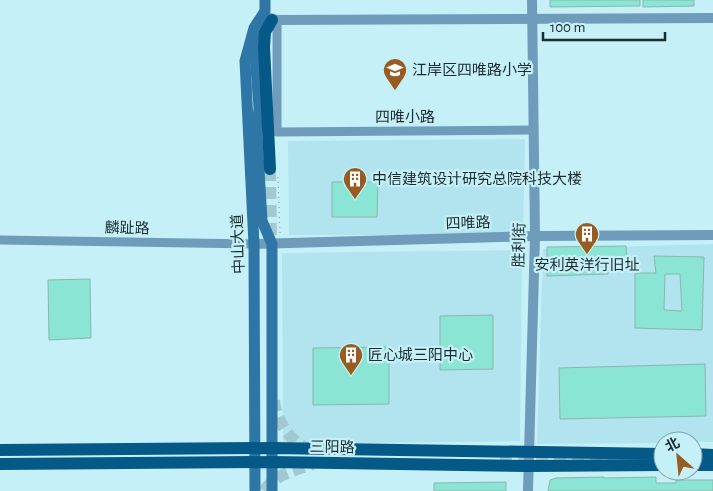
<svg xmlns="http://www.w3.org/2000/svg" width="713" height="491" viewBox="0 0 713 491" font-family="'Alegreya Sans','Noto Sans SC',sans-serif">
<rect width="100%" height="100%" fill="#c5f0f8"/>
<g fill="#b1e4ef">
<polygon points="525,139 523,235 289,235 288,141"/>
<polygon points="713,244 713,442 663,441 663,443 537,444 543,249"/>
<polygon points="522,250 520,441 283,444 282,253"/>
</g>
<g fill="#8be5d4" stroke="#8cb5ac" fill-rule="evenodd">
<polygon points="550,0 640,0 640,6 550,7"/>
<polygon points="643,0 694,0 694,6 643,7"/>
<polygon points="332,182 378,182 377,217 332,217"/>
<polygon points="626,246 627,262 607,263 608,274 547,276 547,247"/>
<path d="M 654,256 L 704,257 L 702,330 L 635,328 L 635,273 L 656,273 ZM 665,274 L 680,274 L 682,311 L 664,310 Z"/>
<polygon points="90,279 91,338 49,340 48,280"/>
<polygon points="493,315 493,369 440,370 440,316"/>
<polygon points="389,347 389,404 313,405 313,348"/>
<polygon points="705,364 706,416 560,419 559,368"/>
<polygon points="604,477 604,478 656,477 656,483 676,483 676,480 713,480 713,491 548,491 550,480 556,478"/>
<polygon points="506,482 506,491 434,491 434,483"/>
</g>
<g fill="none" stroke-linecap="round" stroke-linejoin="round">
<g stroke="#a3c9d0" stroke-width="12" stroke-dasharray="12 6" stroke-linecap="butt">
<polyline points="270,169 271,245"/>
<path d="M 274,400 C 276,421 290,442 310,450"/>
<polyline points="500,460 612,459"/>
<path d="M 264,491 C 275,474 295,470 313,464"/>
</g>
<polyline stroke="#749298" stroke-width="1" stroke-dasharray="1 4" stroke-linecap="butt" points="278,177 280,233"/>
<g stroke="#709cbc" stroke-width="9">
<polyline points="277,20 277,132 533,130"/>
<polyline points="0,240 254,244"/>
</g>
<g stroke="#709cbc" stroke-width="10">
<polyline points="267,17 277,20 713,18"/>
<polyline points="254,244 535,236 713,235"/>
<polyline points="528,491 535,236 532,0"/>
</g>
<g stroke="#2e76a5" stroke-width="11">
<polyline points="258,35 255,54 259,107 257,136 262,221 272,244 272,491"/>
<polyline points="255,491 254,244 245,61 254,28 265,11 265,0"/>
</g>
<g stroke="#055987" stroke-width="12">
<polyline points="270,169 264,47 265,32 272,20"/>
<polyline points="0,450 272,448 663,454"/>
<polyline points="693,454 713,455"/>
<polyline points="0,464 272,462 528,466 663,465"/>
<polyline points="693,465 713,465"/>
</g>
</g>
<defs>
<g id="school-pin" transform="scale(1.25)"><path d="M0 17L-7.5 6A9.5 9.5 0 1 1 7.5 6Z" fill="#995c20" stroke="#c5f0f8"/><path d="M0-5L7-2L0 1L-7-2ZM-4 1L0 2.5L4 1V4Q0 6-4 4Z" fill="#fff"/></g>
<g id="building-pin" transform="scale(1.25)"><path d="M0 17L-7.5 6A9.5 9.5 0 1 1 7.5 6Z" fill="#995c20" stroke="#c5f0f8"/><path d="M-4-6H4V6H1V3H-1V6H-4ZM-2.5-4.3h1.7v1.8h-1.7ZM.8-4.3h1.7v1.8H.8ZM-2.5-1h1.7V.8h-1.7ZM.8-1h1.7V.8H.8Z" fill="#fff"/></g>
</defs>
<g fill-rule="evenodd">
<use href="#school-pin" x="395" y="70"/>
<use href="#building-pin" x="355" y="179"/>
<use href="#building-pin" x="587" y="234"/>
<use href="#building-pin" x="351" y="355"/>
</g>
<g text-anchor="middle" stroke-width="4.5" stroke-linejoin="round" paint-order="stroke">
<g font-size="15" fill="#1b2c2f" stroke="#c5f0f8" text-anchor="start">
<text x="412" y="75">江岸区四唯路小学</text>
<text x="372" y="184">中信建筑设计研究总院科技大楼</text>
<text x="587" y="270" text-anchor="middle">安利英洋行旧址</text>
<text x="368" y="360">匠心城三阳中心</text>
</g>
<g font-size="15" fill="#1b2c2f" stroke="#c5f0f8">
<text x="405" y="122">四唯小路</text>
<text transform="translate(468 223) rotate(-2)" y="5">四唯路</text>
<text transform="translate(127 228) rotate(1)" y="5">麟趾路</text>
<text transform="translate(238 244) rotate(-92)" y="5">中山大道</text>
<text transform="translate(519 245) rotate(-89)" y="5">胜利街</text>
<text transform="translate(332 447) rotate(1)" y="5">三阳路</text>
</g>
</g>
<g transform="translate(678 456) rotate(333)"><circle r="24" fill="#c5f0f8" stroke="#81a2a8"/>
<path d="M0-4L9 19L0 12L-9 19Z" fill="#995c20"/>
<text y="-8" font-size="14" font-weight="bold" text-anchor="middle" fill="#1b2c2f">北</text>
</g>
<path d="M543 32v8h122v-8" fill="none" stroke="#1b2c2f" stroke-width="2.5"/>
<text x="550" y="32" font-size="15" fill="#1b2c2f" stroke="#c5f0f8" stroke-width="4" paint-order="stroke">100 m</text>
</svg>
